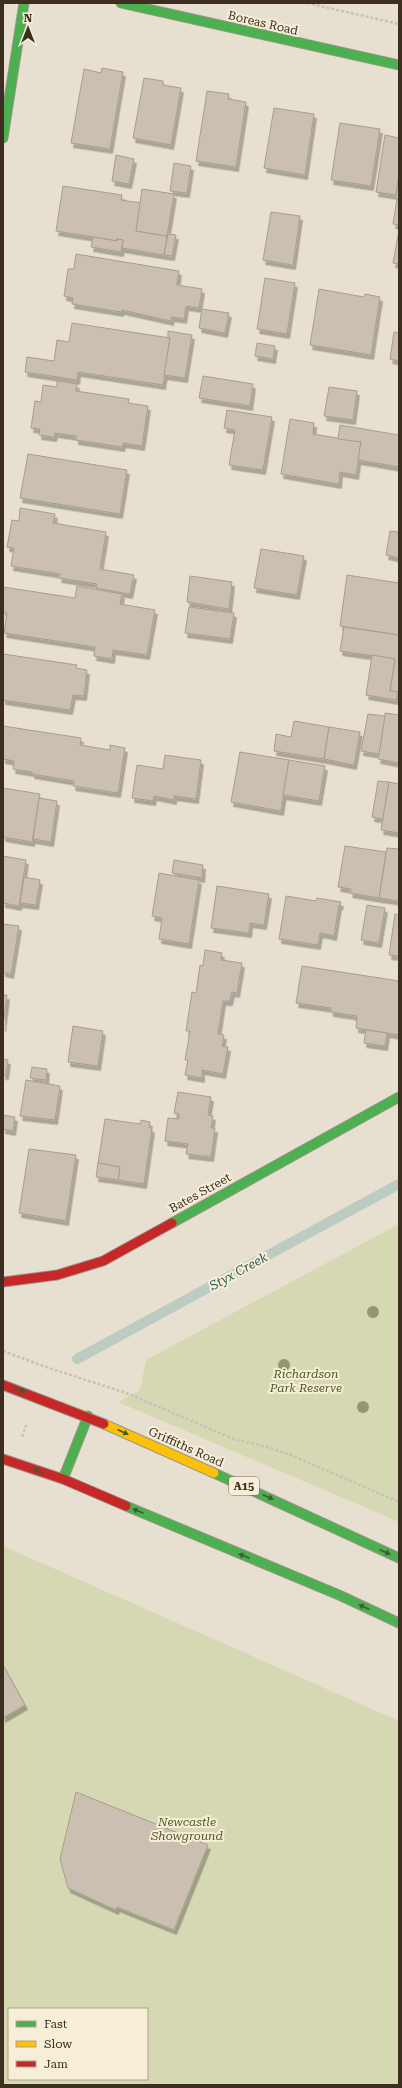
<svg xmlns="http://www.w3.org/2000/svg" width="402" height="2088" viewBox="0 0 402 2088" font-family="'Roboto Serif',serif">
<defs>
<filter id="shadow"><feDropShadow dx="2.5" dy="4.5" stdDeviation="0" flood-color="#0004"/></filter>
</defs>
<rect width="100%" height="100%" fill="#e7e0d1"/>
<g fill="#d6d7b3" fill-rule="evenodd">
<polygon points="399,1224 399,1522 118,1402 140,1390 146,1360"/>
<path d="M 3,1546 L 399,1721 L 399,2085 L 3,2085 ZM 9,2009 L 147,2009 L 147,2079 L 9,2079 Z"/>
</g>
<g fill="none" stroke-linecap="round" stroke-linejoin="round">
<polyline stroke="#bcccc2" stroke-width="10" points="77,1359 399,1184"/>
</g>
<g fill="#cbbfb2" stroke="#a89c90" filter="url(#shadow)">
<polygon points="102,68 123,72 110,149 71,143 84,69 101,73"/>
<polygon points="144,78 163,81 163,85 181,88 171,145 133,138"/>
<polygon points="207,91 229,94 228,99 246,102 236,167 196,161"/>
<polygon points="274,108 314,114 305,175 264,168"/>
<polygon points="340,123 380,129 371,186 331,180"/>
<polygon points="385,135 399,138 399,174 396,195 376,192"/>
<polygon points="116,155 134,159 129,184 112,181"/>
<polygon points="174,163 191,166 187,193 170,191"/>
<polygon points="399,174 399,199 396,198"/>
<polygon points="63,186 122,195 121,200 141,203 136,231 167,236 164,255 122,248 123,240 117,239 117,241 56,231"/>
<polygon points="142,189 174,194 167,236 136,231"/>
<polygon points="397,199 399,199 399,225 393,224"/>
<polygon points="271,212 300,216 293,265 263,260"/>
<polygon points="399,230 399,264 393,263"/>
<polygon points="168,234 176,235 172,256 164,255"/>
<polygon points="93,237 117,241 117,239 123,240 121,252 91,247"/>
<polygon points="76,254 179,271 177,285 202,289 199,308 186,306 184,319 172,317 171,321 122,310 121,312 72,304 73,298 64,296 68,269 74,269"/>
<polygon points="265,278 295,283 287,334 257,329"/>
<polygon points="319,289 364,297 365,294 380,297 371,355 310,345"/>
<polygon points="202,309 229,313 225,333 199,328"/>
<polygon points="72,323 170,338 163,385 78,372 77,380 25,372 27,357 54,361 57,340 69,342"/>
<polygon points="168,331 192,335 185,378 164,375 170,338 168,338"/>
<polygon points="394,332 399,333 399,361 390,359"/>
<polygon points="257,343 275,346 273,359 255,356"/>
<polygon points="203,376 253,384 250,406 199,398"/>
<polygon points="57,381 77,384 76,391 129,399 128,403 148,406 142,446 123,443 122,447 76,440 76,436 55,433 54,437 39,435 40,429 31,428 35,401 41,402 43,385 57,387"/>
<polygon points="329,387 357,391 353,420 324,416"/>
<polygon points="227,410 272,417 263,470 229,465 235,430 224,428"/>
<polygon points="290,419 314,423 313,434 361,442 356,475 340,472 339,484 281,474"/>
<polygon points="340,425 399,435 399,467 358,460 361,442 338,439"/>
<polygon points="28,454 127,470 120,514 20,498"/>
<polygon points="20,508 55,514 53,523 106,532 100,569 134,575 130,594 96,588 97,584 59,578 60,574 11,566 14,548 7,547 12,520 19,521"/>
<polygon points="390,531 399,532 399,558 386,555"/>
<polygon points="261,549 304,556 297,595 254,588"/>
<polygon points="347,575 399,583 399,635 340,626"/>
<polygon points="190,576 232,582 229,609 187,602"/>
<polygon points="77,586 122,594 120,604 155,610 147,655 113,650 112,659 94,656 95,647 4,633 7,613 3,612 3,587 75,598"/>
<polygon points="189,607 234,613 230,639 185,633"/>
<polygon points="344,627 399,635 399,692 390,691 395,659 340,651"/>
<polygon points="3,654 77,665 76,668 87,670 84,696 73,695 70,710 3,700"/>
<polygon points="372,655 395,659 390,691 398,692 396,700 366,695"/>
<polygon points="385,713 399,715 399,763 378,759"/>
<polygon points="368,714 385,716 379,754 361,751"/>
<polygon points="294,721 329,727 324,759 274,751 276,734 291,737"/>
<polygon points="3,726 81,738 80,745 110,750 110,745 125,748 118,793 73,786 74,781 32,774 32,772 13,769 14,761 3,759"/>
<polygon points="329,727 360,732 354,765 324,759"/>
<polygon points="240,752 289,760 281,811 231,802"/>
<polygon points="165,755 201,760 196,799 174,796 174,800 154,796 153,801 132,798 137,765 163,769"/>
<polygon points="289,760 325,766 319,801 283,795"/>
<polygon points="378,781 389,782 383,819 372,817"/>
<polygon points="389,782 399,784 399,833 381,830"/>
<polygon points="3,788 40,794 32,842 3,837"/>
<polygon points="39,798 57,801 51,842 33,839"/>
<polygon points="345,846 386,852 379,898 350,893 351,889 338,887"/>
<polygon points="387,848 399,849 399,901 379,898"/>
<polygon points="3,856 26,860 19,906 3,903"/>
<polygon points="174,860 203,865 202,878 172,873"/>
<polygon points="159,873 199,880 189,944 159,939 162,918 152,916"/>
<polygon points="24,877 40,880 36,905 20,903"/>
<polygon points="217,886 269,894 264,925 250,923 249,933 211,928"/>
<polygon points="286,896 316,901 317,898 341,902 340,906 339,905 334,936 320,933 318,945 279,939"/>
<polygon points="367,905 385,908 379,943 361,940"/>
<polygon points="395,914 399,915 399,956 389,955"/>
<polygon points="3,924 19,926 11,974 3,972"/>
<polygon points="205,950 222,953 221,960 242,963 237,993 232,992 230,1001 223,1001 218,1034 224,1035 222,1046 228,1047 223,1074 202,1070 202,1078 185,1075 188,1060 185,1060 190,1031 186,1031 192,992 196,993 200,965 203,966"/>
<polygon points="302,966 399,981 399,1035 356,1028 357,1016 331,1012 331,1008 296,1003"/>
<polygon points="3,995 7,995 3,1027"/>
<polygon points="73,1026 103,1031 98,1066 68,1062"/>
<polygon points="366,1030 387,1033 385,1046 364,1043"/>
<polygon points="3,1059 8,1060 6,1075 3,1075"/>
<polygon points="32,1067 47,1069 46,1080 30,1078"/>
<polygon points="26,1080 60,1086 55,1120 20,1116"/>
<polygon points="178,1092 211,1097 208,1115 213,1116 211,1128 215,1128 211,1157 186,1154 188,1144 165,1141 168,1118 179,1119 179,1114 174,1113"/>
<polygon points="3,1115 15,1117 13,1131 3,1129"/>
<polygon points="105,1119 140,1124 141,1120 150,1122 149,1128 152,1128 144,1184 118,1180 120,1167 98,1163"/>
<polygon points="29,1149 76,1155 66,1221 19,1213"/>
<polygon points="98,1163 120,1167 118,1180 96,1177"/>
<polygon points="3,1665 25,1705 3,1718"/>
<polygon points="76,1792 208,1845 174,1930 117,1907 116,1910 68,1888 60,1859"/>
</g>
<g fill="none" stroke-linecap="round" stroke-linejoin="round">
<g stroke="#9c958a" stroke-width="11">
<g id="fast">
<polyline points="121,3 399,65"/>
<polyline points="3,138 24,3"/>
<polyline points="172,1223 399,1097"/>
<polyline points="214,1473 399,1558"/>
<polyline points="63,1479 88,1416"/>
<polyline points="126,1506 339,1595 399,1623"/>
</g>
</g>
<g stroke="#9c958a" stroke-width="11">
<polyline id="slow" points="104,1424 214,1473"/>
</g>
<g stroke="#9c958a" stroke-width="11">
<g id="jam">
<polyline points="3,1282 57,1275 103,1261 172,1223"/>
<polyline points="3,1385 104,1424"/>
<polyline points="3,1459 63,1479 126,1506"/>
</g>
</g>
<g stroke="#c8c2b9" stroke-width="2.5" stroke-dasharray="3 2" stroke-linecap="butt">
<polyline points="307,3 399,24"/>
<polyline points="3,1351 46,1367 126,1393 234,1439 267,1447 291,1455 399,1502"/>
<polyline points="22,1437 27,1423"/>
</g>
<use href="#fast" stroke="#4caf50" stroke-width="9"/>
<use href="#slow" stroke="#ffc107" stroke-width="9"/>
<use href="#jam" stroke="#c62828" stroke-width="9"/>
</g>
<g fill="#929673">
<circle cx="373" cy="1312" r="6"/>
<circle cx="284" cy="1365" r="6"/>
<circle cx="363" cy="1407" r="6"/>
</g>
<defs><path id="oneway-solid" d="M-6-.8H1V-3.2L6.5 0L1 3.2V.8H-6Z"/></defs>
<g fill="#425b31">
<use href="#oneway-solid" transform="translate(20 1390) rotate(17)"/>
<use href="#oneway-solid" transform="translate(123 1432) rotate(24)"/>
<use href="#oneway-solid" transform="translate(38 1471) rotate(-161)"/>
<use href="#oneway-solid" transform="translate(268 1497) rotate(24)"/>
<use href="#oneway-solid" transform="translate(138 1511) rotate(-157)"/>
<use href="#oneway-solid" transform="translate(385 1552) rotate(25)"/>
<use href="#oneway-solid" transform="translate(244 1556) rotate(-157)"/>
<use href="#oneway-solid" transform="translate(364 1607) rotate(-155)"/>
</g>
<g text-anchor="middle" stroke-width="4" stroke-linejoin="round" paint-order="stroke">
<rect fill="#f7eed8" stroke="#756857" stroke-width="1" x="229" y="1477" width="30" height="18" rx="3"/>
<g font-size="11" font-weight="bold" fill="#3d2e20">
<text x="244" y="1490">A15</text>
</g>
<g font-size="12" fill="#3d2e20" stroke="#f7eed8">
<text transform="translate(263 23) rotate(13)" y="4">Boreas Road</text>
<text transform="translate(200 1193) rotate(-29)" y="4">Bates Street</text>
<text transform="translate(186 1447) rotate(24)" y="4">Griffiths Road</text>
</g>
<g font-size="12" font-style="italic" fill="#4d5a26" stroke="#f7eed8">
<text x="306" y="1378">Richardson<tspan x="306" dy="14">Park Reserve</tspan></text>
<text x="187" y="1826">Newcastle<tspan x="187" dy="14">Showground</tspan></text>
</g>
<g font-size="13" font-style="italic" fill="#2f5d5a" stroke="#f7eed8">
<text transform="translate(238 1271) rotate(-29)" y="5">Styx Creek</text>
</g>
</g>
<rect width="402" height="2088" fill="none" stroke="#3d2e20" stroke-width="8"/>
<rect x="8" y="2008" width="140" height="72" fill="#f7eed8" stroke="#ada18e"/>
<rect x="16" y="2021" width="20" height="6" fill="#4caf50" stroke="#ada18e"/>
<text x="44" y="2028" font-size="12" fill="#3d2e20">Fast</text>
<rect x="16" y="2041" width="20" height="6" fill="#ffc107" stroke="#ada18e"/>
<text x="44" y="2048" font-size="12" fill="#3d2e20">Slow</text>
<rect x="16" y="2061" width="20" height="6" fill="#c62828" stroke="#ada18e"/>
<text x="44" y="2068" font-size="12" fill="#3d2e20">Jam</text>
<g transform="translate(28 28)" stroke="#f7eed8" stroke-width="3" paint-order="stroke">
<path d="M0-3L7 15L0 10L-7 15Z" fill="#3d2e20"/>
<text y="-6" font-size="11" font-weight="bold" text-anchor="middle" fill="#3d2e20">N</text>
</g>
</svg>
